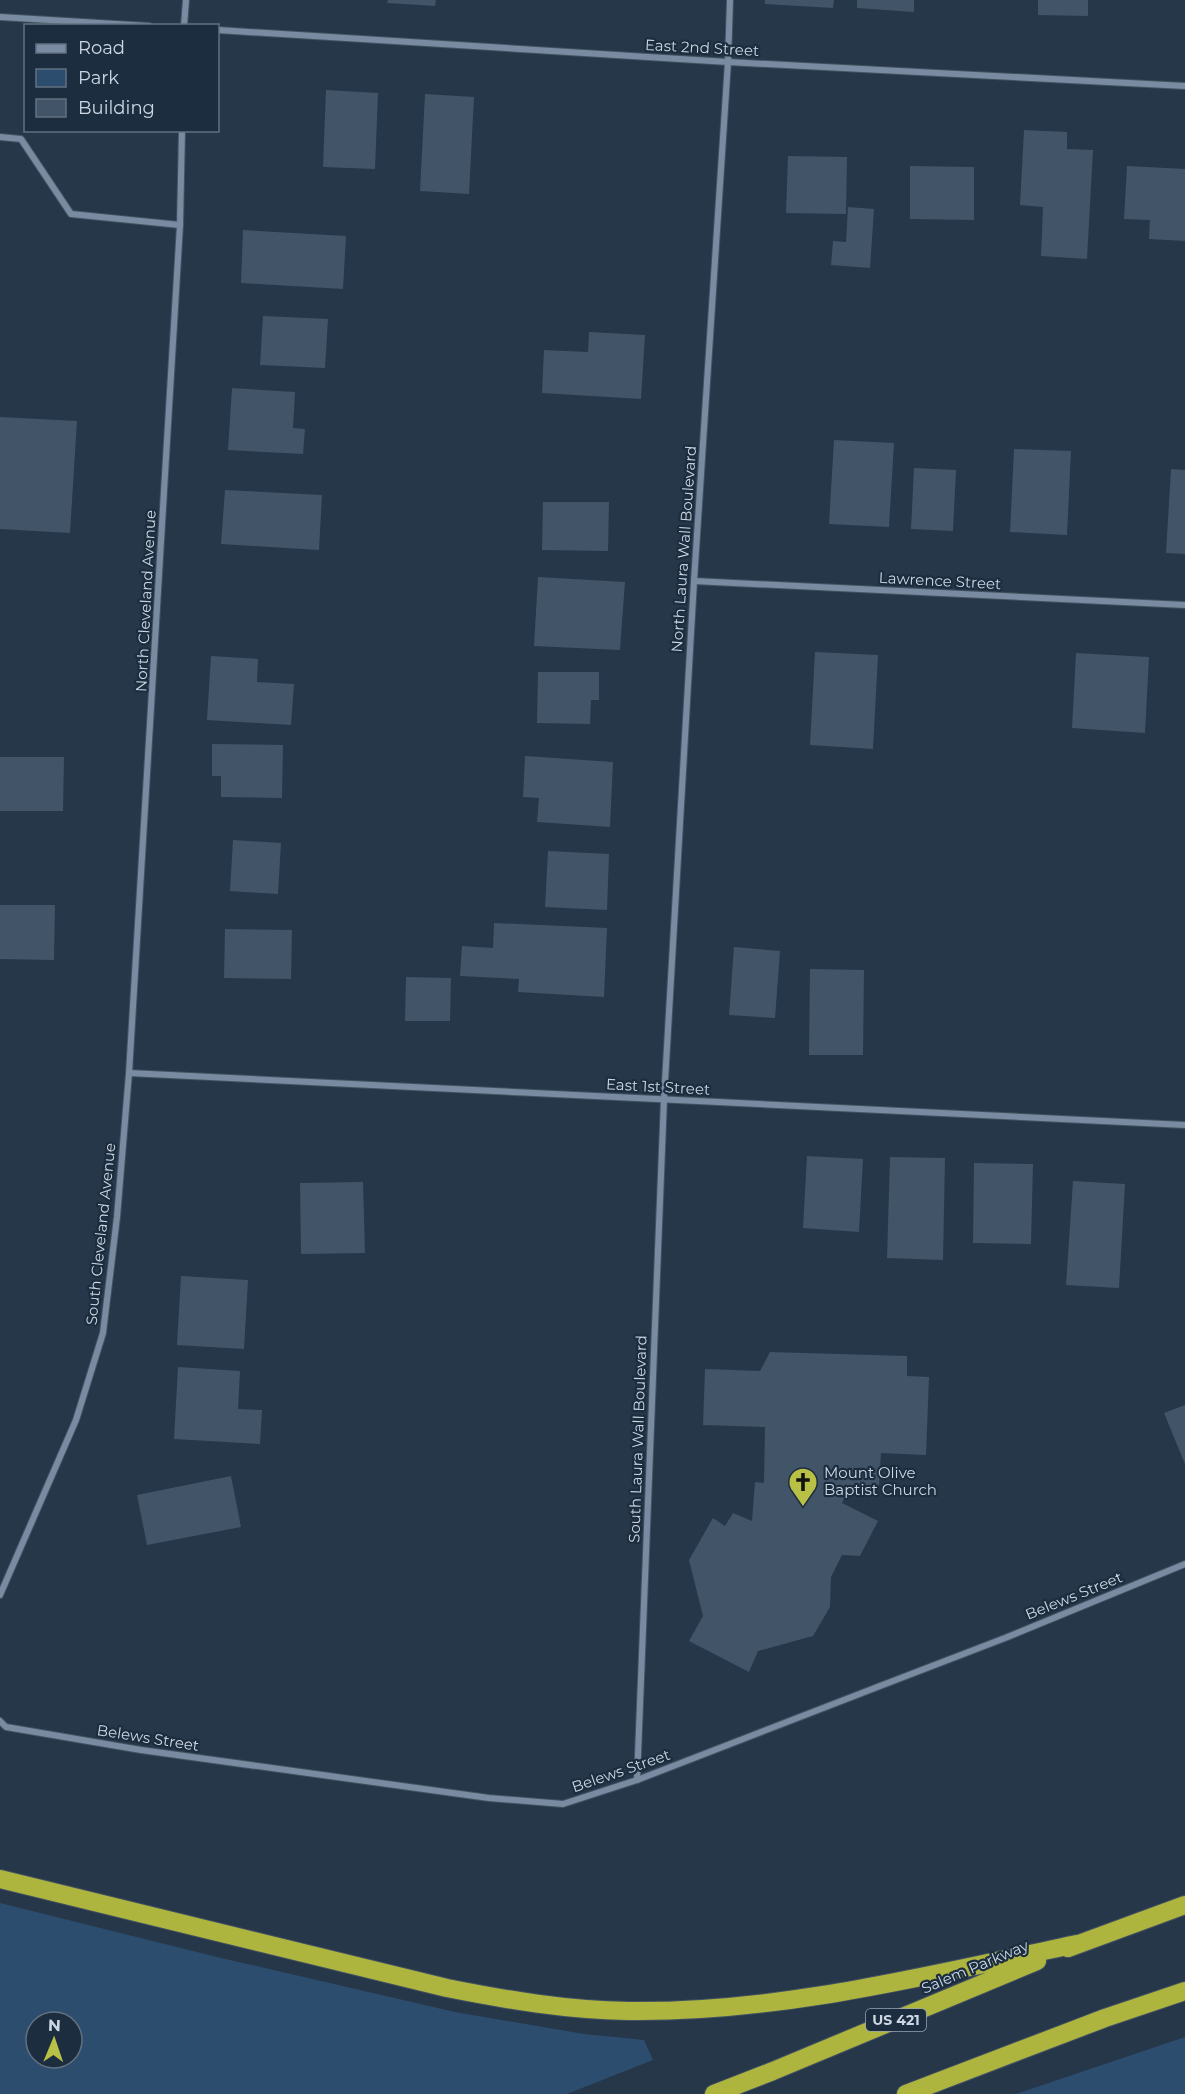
<svg xmlns="http://www.w3.org/2000/svg" width="1185" height="2094" viewBox="0 0 1185 2094" font-family="Montserrat,sans-serif">
<rect width="100%" height="100%" fill="#26374a"/>
<g fill="#2d4d6e" fill-rule="evenodd">
<path d="M 0,1903 L 221,1958 L 455,2012 L 584,2034 L 644,2040 L 653,2060 L 567,2094 L 0,2094 ZM 36,2022 L 72,2022 L 72,2058 L 36,2058 Z"/>
<polygon points="1185,2037 1185,2094 1016,2094"/>
</g>
<g fill="#425468">
<polygon points="388,0 436,0 435,6 387,3"/>
<polygon points="765,0 834,0 833,8 765,4"/>
<polygon points="857,0 914,0 914,12 857,8"/>
<polygon points="1038,0 1088,0 1088,16 1038,15"/>
<polygon points="326,90 378,93 375,169 323,167"/>
<polygon points="425,94 474,97 469,194 420,191"/>
<polygon points="1024,130 1067,132 1067,149 1093,150 1087,259 1041,256 1043,207 1020,205"/>
<polygon points="788,156 847,157 846,214 786,213"/>
<polygon points="910,166 974,167 974,220 910,219"/>
<polygon points="1127,166 1185,169 1185,241 1149,239 1150,220 1124,219"/>
<polygon points="848,207 874,209 870,268 831,265 833,241 846,242"/>
<polygon points="243,230 346,236 343,289 241,283"/>
<polygon points="263,316 328,319 325,368 260,365"/>
<polygon points="589,332 645,335 641,399 542,393 544,350 588,352"/>
<polygon points="232,388 295,392 293,428 305,429 303,454 228,450"/>
<polygon points="0,417 77,421 70,533 0,529"/>
<polygon points="834,440 894,443 889,527 829,524"/>
<polygon points="1014,449 1071,451 1067,535 1010,532"/>
<polygon points="914,468 956,470 953,531 911,529"/>
<polygon points="1171,469 1185,470 1185,554 1166,553"/>
<polygon points="225,490 322,495 319,550 221,544"/>
<polygon points="543,502 609,502 608,551 542,550"/>
<polygon points="538,577 625,582 620,650 534,646"/>
<polygon points="815,652 878,655 873,749 810,745"/>
<polygon points="1076,653 1149,657 1145,733 1072,728"/>
<polygon points="211,656 258,659 257,682 294,684 291,725 207,720"/>
<polygon points="538,672 599,672 599,700 591,700 590,724 537,723"/>
<polygon points="212,744 283,745 282,798 221,797 221,776 212,776"/>
<polygon points="525,756 613,762 610,827 537,822 539,798 523,797"/>
<polygon points="0,757 64,757 63,811 0,811"/>
<polygon points="233,840 281,843 278,894 230,891"/>
<polygon points="548,851 609,854 607,910 545,907"/>
<polygon points="0,905 55,905 54,960 0,959"/>
<polygon points="494,923 607,928 604,997 518,992 519,979 460,976 462,946 493,948"/>
<polygon points="225,929 292,930 291,979 224,978"/>
<polygon points="734,947 780,951 775,1018 729,1015"/>
<polygon points="810,969 864,970 863,1055 809,1055"/>
<polygon points="406,977 451,978 450,1021 405,1021"/>
<polygon points="807,1156 863,1159 859,1232 803,1228"/>
<polygon points="890,1157 945,1158 943,1260 887,1258"/>
<polygon points="974,1163 1033,1164 1031,1244 973,1243"/>
<polygon points="1073,1181 1125,1184 1119,1288 1066,1285"/>
<polygon points="363,1182 365,1253 301,1254 300,1183"/>
<polygon points="181,1276 248,1280 244,1349 177,1345"/>
<polygon points="770,1352 907,1356 907,1376 929,1377 926,1455 881,1453 879,1486 851,1485 842,1503 878,1521 860,1556 842,1555 831,1577 830,1607 813,1636 758,1651 749,1672 689,1641 703,1616 689,1560 713,1518 725,1526 733,1513 752,1521 755,1482 764,1483 765,1427 703,1425 705,1369 760,1371"/>
<polygon points="178,1367 240,1371 238,1409 262,1410 260,1444 174,1439"/>
<polygon points="1185,1405 1185,1464 1164,1413"/>
<polygon points="231,1476 241,1527 147,1545 137,1495"/>
</g>
<g fill="none" stroke-linecap="round" stroke-linejoin="round">
<g stroke="#435261" stroke-width="8">
<g id="minor">
<polyline points="0,17 149,26"/>
<polyline points="184,26 186,0"/>
<polyline points="218,30 728,62 1185,86"/>
<polyline points="0,137 21,139 71,214 180,225"/>
<polyline points="694,581 1185,605"/>
<polyline points="129,1073 1185,1125"/>
<polyline points="0,1595 76,1420 103,1333 117,1217 129,1073 180,225 182,130"/>
<polyline points="0,1721 6,1727 141,1750 489,1798 563,1804 637,1780 880,1686 1005,1638 1185,1564"/>
<polyline points="637,1780 664,1099 694,581 728,62 730,0"/>
</g>
</g>
<g stroke="#435261" stroke-width="20">
<g id="motorway">
<path d="M 0,1879 L 447,1988 C 507,2000 567,2010 628,2011 C 780,2013 929,1975 1077,1944"/>
<polyline points="1068,1948 1185,1905"/>
<polyline points="714,2094 773,2071 1037,1961"/>
<polyline points="906,2094 1105,2018 1185,1991"/>
</g>
</g>
<use href="#minor" stroke="#788ba1" stroke-width="6"/>
<use href="#motorway" stroke="#aeb53f" stroke-width="18"/>
</g>
<defs>
<g id="church-pin" transform="scale(1.5)"><path d="M0 17L-7.5 6A9.5 9.5 0 1 1 7.5 6Z" fill="#b9c046" stroke="#1c2d3f"/><path d="M-1.2-6h2.4v3.5h3.3v2.4h-3.3V6h-2.4V-.1h-3.3v-2.4h3.3Z" fill="#111"/></g>
</defs>
<g fill-rule="evenodd">
<use href="#church-pin" x="803" y="1482"/>
</g>
<g text-anchor="middle" stroke-width="4.5" stroke-linejoin="round" paint-order="stroke">
<rect fill="#1c2d3f" stroke="#97a4b2" stroke-width="1.5" x="866" y="2009" width="60" height="22" rx="4.5"/>
<g font-size="14" font-weight="bold" fill="#ccd7e3">
<text x="896" y="2025">US 421</text>
</g>
<g font-size="15" fill="#ccd7e3" stroke="#1c2d3f">
<text transform="translate(702 48) rotate(3)" y="5">East 2nd Street</text>
<text transform="translate(684 549) rotate(-86)" y="5">North Laura Wall Boulevard</text>
<text transform="translate(940 581) rotate(3)" y="5">Lawrence Street</text>
<text transform="translate(146 601) rotate(-87)" y="5">North Cleveland Avenue</text>
<text transform="translate(658 1087) rotate(3)" y="5">East 1st Street</text>
<text transform="translate(101 1234) rotate(-84)" y="5">South Cleveland Avenue</text>
<text transform="translate(638 1439) rotate(-88)" y="5">South Laura Wall Boulevard</text>
<text transform="translate(1074 1596) rotate(-22)" y="5">Belews Street</text>
<text transform="translate(148 1738) rotate(9)" y="5">Belews Street</text>
<text transform="translate(621 1771) rotate(-19)" y="5">Belews Street</text>
<text transform="translate(975 1967) rotate(-23)" y="5">Salem Parkway</text>
</g>
<g font-size="15" fill="#ccd7e3" stroke="#1c2d3f" text-anchor="start">
<text x="824" y="1478">Mount Olive<tspan x="824" dy="17">Baptist Church</tspan></text>
</g>
</g>
<rect x="24" y="24" width="195" height="108" fill="#1c2d3f" stroke="#627181" stroke-width="1.5"/>
<rect x="36" y="44" width="30" height="9" fill="#788ba1" stroke="#627181" stroke-width="1.5"/>
<text x="78" y="54" font-size="18" fill="#ccd7e3">Road</text>
<rect x="36" y="69" width="30" height="18" fill="#2d4d6e" stroke="#627181" stroke-width="1.5"/>
<text x="78" y="84" font-size="18" fill="#ccd7e3">Park</text>
<rect x="36" y="99" width="30" height="18" fill="#425468" stroke="#627181" stroke-width="1.5"/>
<text x="78" y="114" font-size="18" fill="#ccd7e3">Building</text>
<g transform="translate(54 2040) rotate(2)"><circle r="28" fill="#1c2d3f" stroke="#627181" stroke-width="1.5"/>
<path d="M0-4.5L10 22L0 15L-10 22Z" fill="#b9c046"/>
<text y="-9" font-size="16" font-weight="bold" text-anchor="middle" fill="#ccd7e3">N</text>
</g>
</svg>
